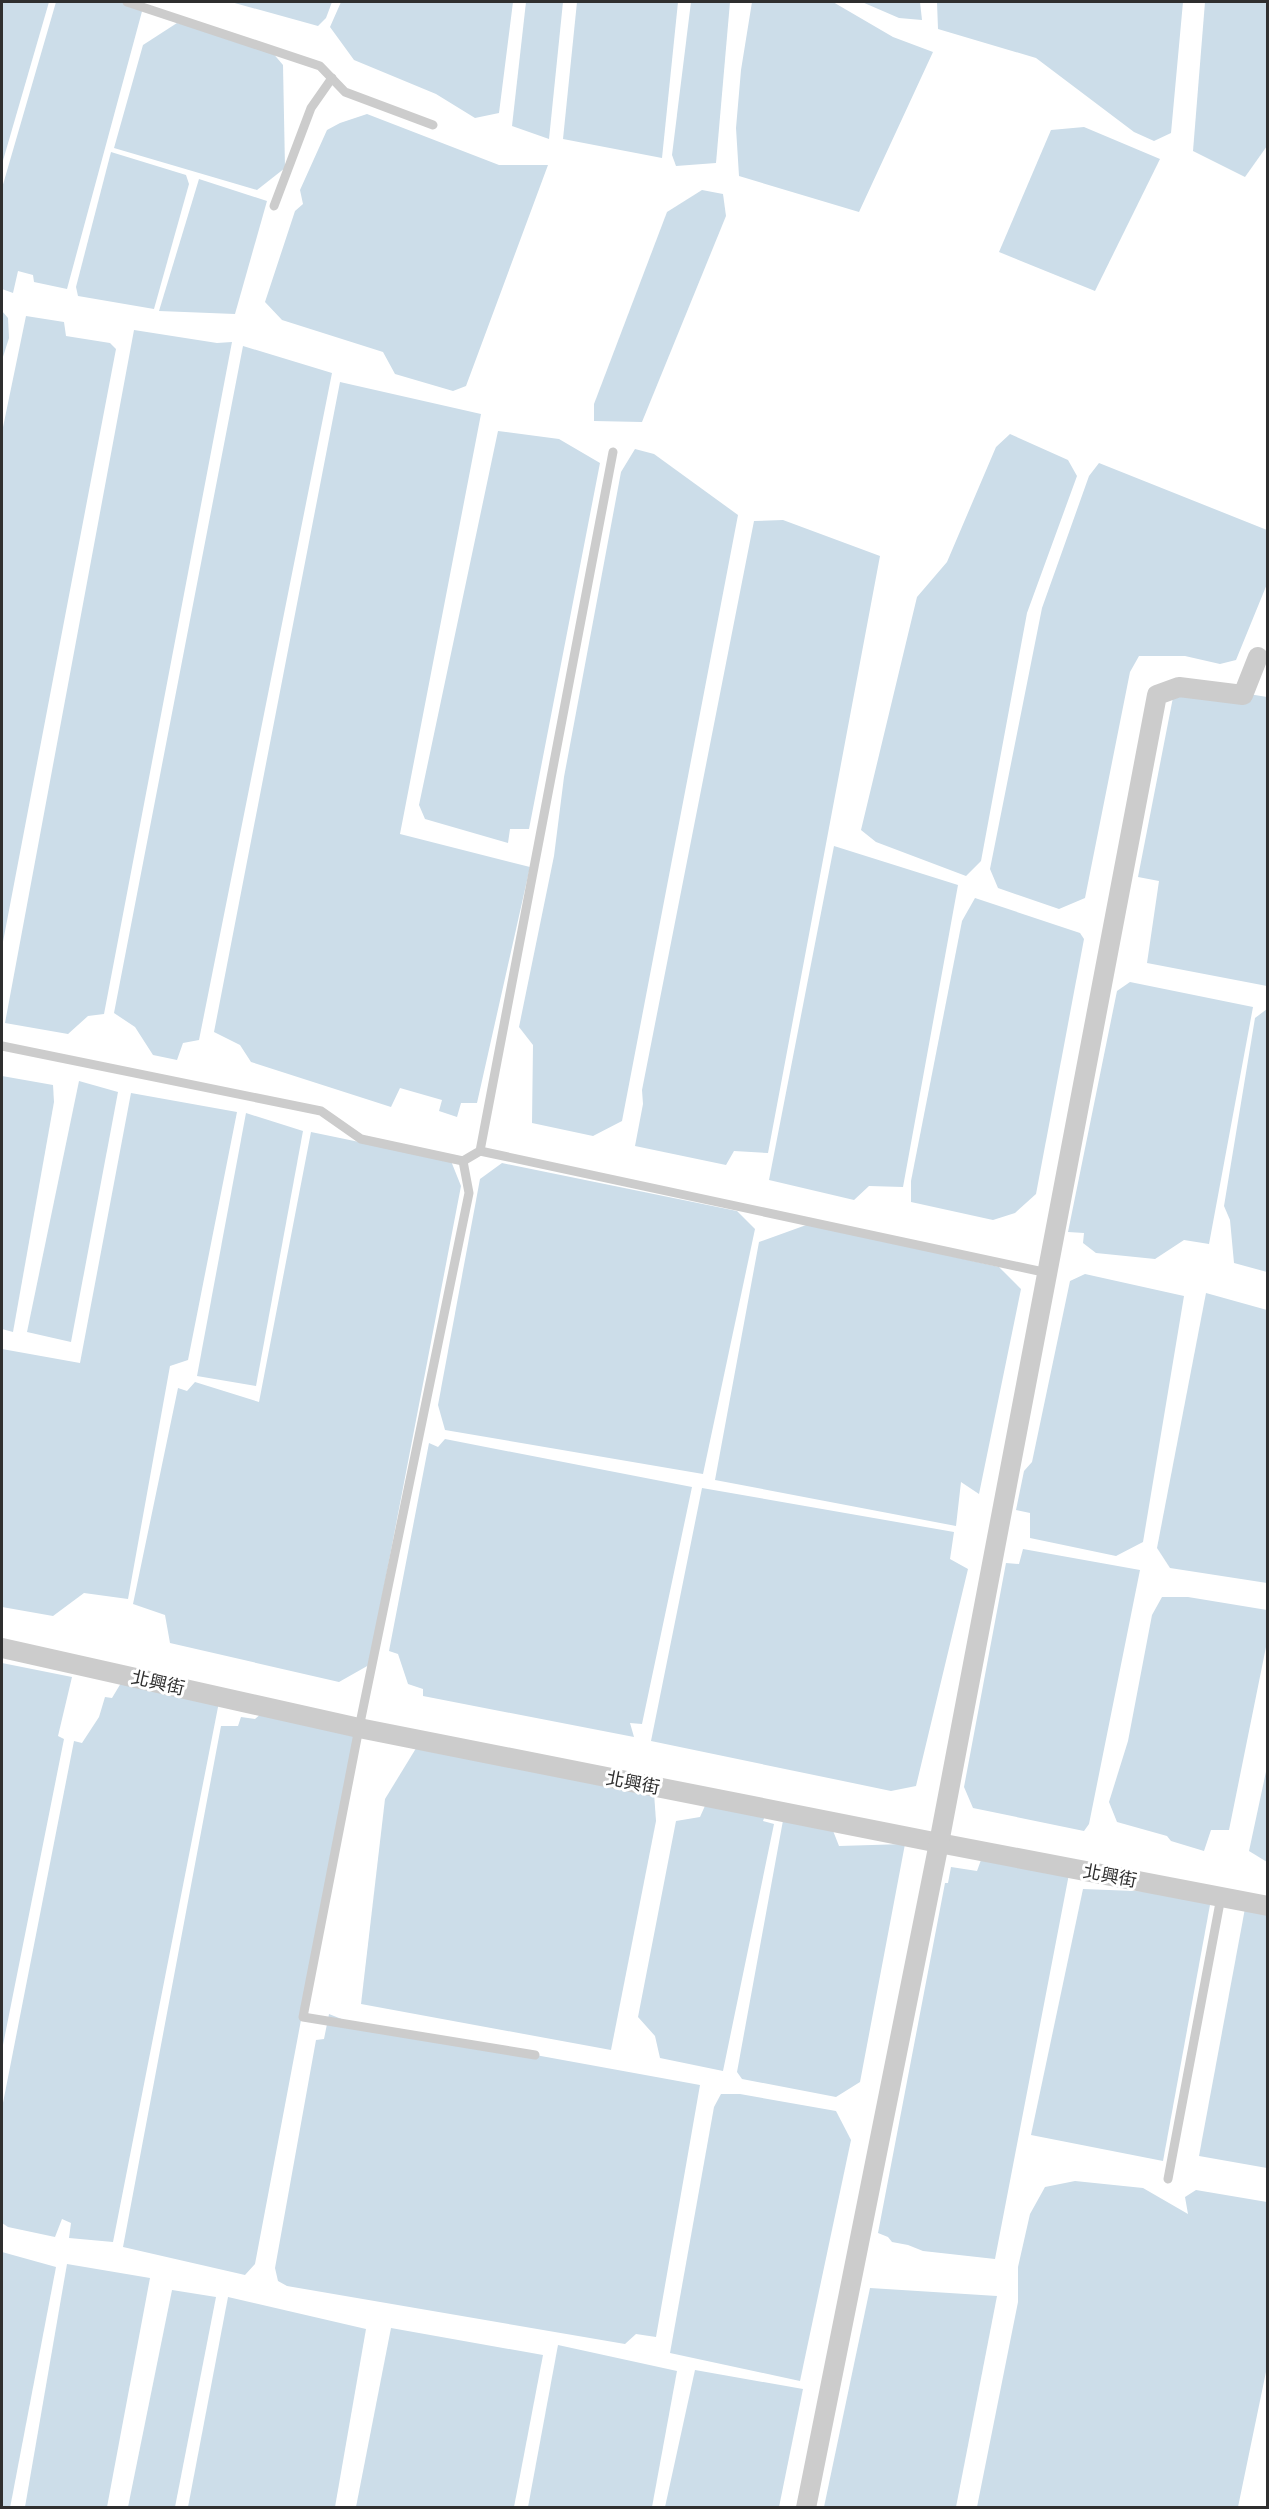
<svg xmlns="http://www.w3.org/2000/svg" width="1269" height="2509" viewBox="0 0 1269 2509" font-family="'Varela Round','Noto Sans TC',sans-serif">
<rect width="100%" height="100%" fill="#fff"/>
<g fill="#ccdde9">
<polygon points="2,2 49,2 2,164"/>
<polygon points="56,2 137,2 144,4 67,289 34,282 33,275 18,271 13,293 2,289 2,188"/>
<polygon points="231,2 332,2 326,18 318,26"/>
<polygon points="341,2 513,2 499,113 475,118 436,94 354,60 330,27"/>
<polygon points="526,2 563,2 549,139 512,126"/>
<polygon points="577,2 678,2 662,158 563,139"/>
<polygon points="691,2 730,2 716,163 676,166 672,155"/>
<polygon points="752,2 833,2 893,37 933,52 859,212 739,176 736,128 741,70"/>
<polygon points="862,2 920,2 922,20 899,18"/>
<polygon points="937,2 1183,2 1171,133 1154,141 1134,132 1036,58 938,29"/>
<polygon points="1205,2 1267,2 1267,146 1245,177 1193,151"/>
<polygon points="177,23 266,45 283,65 285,168 257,190 114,148 143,45"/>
<polygon points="367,114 499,165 548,165 466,386 453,391 395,374 383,352 282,320 265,302 295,211 303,204 300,190 327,130 340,123"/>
<polygon points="1084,127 1160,159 1095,291 999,252 1051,130"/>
<polygon points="111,152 186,175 189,184 154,309 78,296 76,287"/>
<polygon points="199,179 267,201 235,314 159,311"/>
<polygon points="702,190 723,194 726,216 642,422 594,421 594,404 667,212"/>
<polygon points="2,311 8,318 9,338 2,360"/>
<polygon points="26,316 64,322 66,336 110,343 116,349 2,947 2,432"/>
<polygon points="134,330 217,343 232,342 104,1014 88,1016 68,1034 5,1023"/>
<polygon points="243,346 332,373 199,1040 183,1043 177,1060 153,1055 135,1027 114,1013"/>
<polygon points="340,382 481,414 400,834 530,867 477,1103 461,1103 457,1117 439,1111 442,1100 400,1088 391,1107 251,1062 240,1045 214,1032"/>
<polygon points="498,431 559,439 600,463 529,829 510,829 508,843 425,819 419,805"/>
<polygon points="1010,434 1068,460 1077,476 1027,613 981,861 966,876 876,842 861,830 917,597 947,562 996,447"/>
<polygon points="635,449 654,454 738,515 622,1121 593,1136 532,1123 533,1045 519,1027 554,856 564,777 621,472"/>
<polygon points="1099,463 1267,530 1267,584 1236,660 1220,664 1185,656 1139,656 1130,672 1085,898 1059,909 998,888 990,869 1042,608 1089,476"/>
<polygon points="783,520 880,556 768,1153 734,1151 726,1165 635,1146 643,1104 642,1090 754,521"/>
<polygon points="1176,682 1267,697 1267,986 1147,963 1159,881 1138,877"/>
<polygon points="834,846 958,885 903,1187 869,1186 854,1200 769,1180"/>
<polygon points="975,898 1080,933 1084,939 1036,1194 1015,1213 993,1220 911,1202 911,1181 962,921"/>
<polygon points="1130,982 1253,1007 1209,1244 1184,1240 1155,1259 1096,1253 1083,1243 1084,1233 1068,1232 1117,991"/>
<polygon points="1267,1009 1267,1272 1234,1263 1230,1220 1224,1206 1255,1018"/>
<polygon points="2,1076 53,1085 54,1102 13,1332 2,1329"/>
<polygon points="79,1081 118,1092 71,1342 27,1332"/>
<polygon points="131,1093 237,1112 188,1360 170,1366 128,1599 84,1593 53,1616 2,1607 2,1349 80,1363"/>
<polygon points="246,1113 303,1131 256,1386 197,1376"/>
<polygon points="311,1132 451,1161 461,1186 369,1665 339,1682 170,1643 165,1615 133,1604 178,1388 187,1391 195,1382 259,1402"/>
<polygon points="502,1163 737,1211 755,1229 703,1474 445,1430 438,1405 480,1179"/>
<polygon points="809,1224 999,1267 1021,1289 979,1494 961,1482 956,1526 715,1480 759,1242"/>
<polygon points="1085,1274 1184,1296 1143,1542 1116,1556 1030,1538 1030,1513 1016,1510 1024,1471 1032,1462 1070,1281"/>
<polygon points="1206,1293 1267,1310 1267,1583 1170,1568 1157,1548"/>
<polygon points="445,1439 692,1487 642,1724 630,1723 634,1737 423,1696 423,1689 408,1684 398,1654 389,1651 429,1443 438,1447"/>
<polygon points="702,1488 954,1532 950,1559 968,1569 916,1786 891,1791 651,1741"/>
<polygon points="1023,1549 1140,1570 1089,1824 1084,1831 973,1808 964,1787 1006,1563 1019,1564"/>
<polygon points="1162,1597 1188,1597 1267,1610 1267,1642 1229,1830 1211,1830 1204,1851 1171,1841 1167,1836 1117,1822 1109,1802 1128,1741 1152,1615"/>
<polygon points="2,1663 72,1677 58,1736 64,1739 2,2050"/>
<polygon points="121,1683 219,1702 113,2242 69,2238 71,2223 62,2219 55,2237 8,2227 2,2223 2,2108 74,1741 82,1743 99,1717 105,1697 112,1698"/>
<polygon points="263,1712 355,1734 255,2264 245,2275 123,2247 221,1726 238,1726 241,1717 255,1719"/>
<polygon points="418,1745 654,1793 656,1821 611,2050 361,2004 385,1799"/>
<polygon points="1267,1767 1267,1862 1249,1851"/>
<polygon points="708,1799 766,1813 763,1821 774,1824 723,2071 660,2058 655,2036 638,2017 676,1821 700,1817"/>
<polygon points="784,1815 830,1823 839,1846 905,1844 860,2082 836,2097 742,2079 737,2072"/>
<polygon points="981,1860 1069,1874 995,2259 923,2251 908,2245 892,2242 888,2237 878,2233 945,1883 948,1883 951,1867 977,1871"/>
<polygon points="1083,1889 1212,1894 1163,2161 1031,2135"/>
<polygon points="1246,1903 1267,1907 1267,2168 1199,2156"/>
<polygon points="329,2014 344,2020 700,2085 656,2337 636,2334 625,2344 287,2286 278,2281 275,2268 316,2040 324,2039"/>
<polygon points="721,2094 740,2094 836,2111 851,2140 800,2381 670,2353 714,2107"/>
<polygon points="1075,2181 1143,2188 1188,2214 1185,2197 1196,2190 1267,2202 1267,2367 1238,2507 977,2507 1018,2302 1018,2267 1030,2214 1045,2187"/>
<polygon points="2,2252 56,2267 10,2508 2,2507"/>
<polygon points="67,2264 150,2278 107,2507 25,2507"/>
<polygon points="870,2288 997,2296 956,2507 824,2507"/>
<polygon points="172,2290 216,2297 175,2507 128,2507"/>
<polygon points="228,2297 366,2329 335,2507 188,2507"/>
<polygon points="391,2328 543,2355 514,2507 356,2507"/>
<polygon points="558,2345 677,2371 652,2507 528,2507"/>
<polygon points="695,2370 803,2389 779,2507 665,2507"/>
</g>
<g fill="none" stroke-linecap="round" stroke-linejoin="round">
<g stroke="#ccc" stroke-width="9">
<polyline points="127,2 320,66 345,92 433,125"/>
<polyline points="274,206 311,108 332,78"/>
<polyline points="2,1046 321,1111 361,1139 463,1161"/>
<polyline points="480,1151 1048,1273"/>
<polyline points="535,2055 303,2017 359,1728 469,1193 463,1161 480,1151 613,452"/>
<polyline points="1168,2179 1221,1897"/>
</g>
<g stroke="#ccc" stroke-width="20">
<polyline points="2,1648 359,1728 939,1843 1268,1906"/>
<polyline points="806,2508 939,1843 1157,695 1179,687 1243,695 1258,657"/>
</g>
</g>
<g text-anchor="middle" stroke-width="6" stroke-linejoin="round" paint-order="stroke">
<g font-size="18" fill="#2f2f2f" stroke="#fff">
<text transform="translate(158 1683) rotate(13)" y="6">北興街</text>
<text transform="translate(633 1783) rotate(11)" y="6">北興街</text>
<text transform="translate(1110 1876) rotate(11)" y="6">北興街</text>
</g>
</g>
<rect width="1269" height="2509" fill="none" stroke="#2f2f2f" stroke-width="6"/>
</svg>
